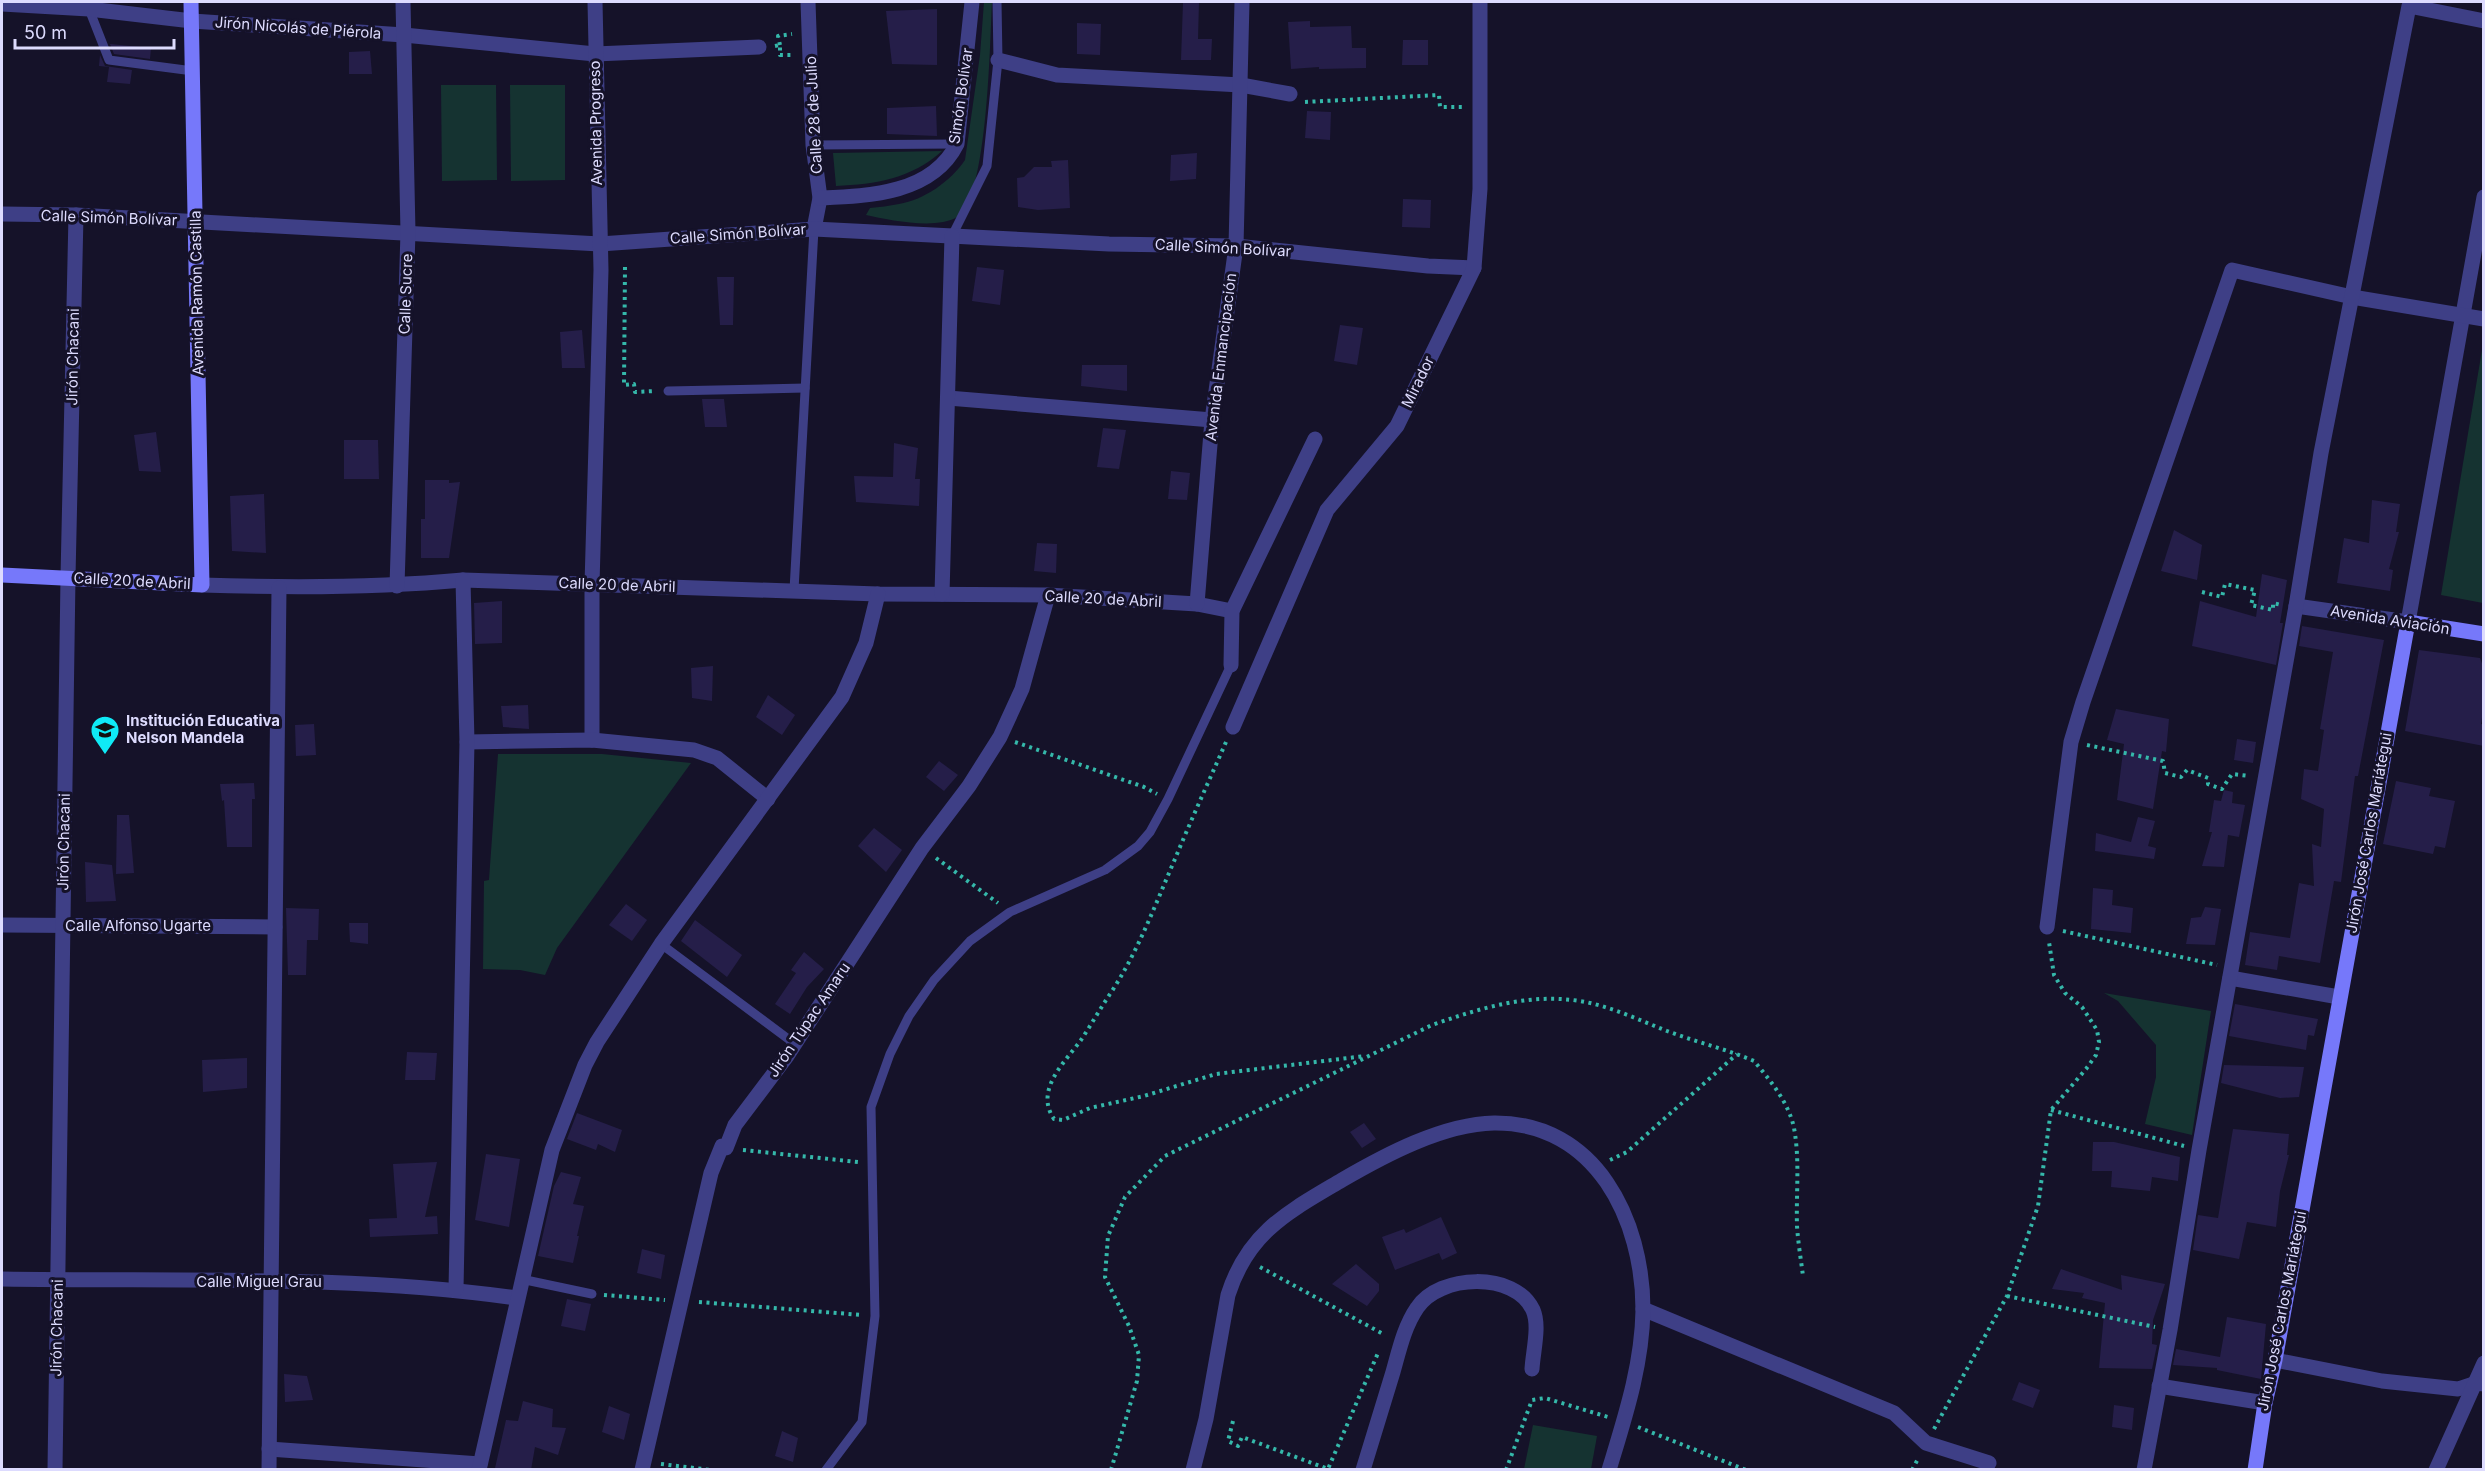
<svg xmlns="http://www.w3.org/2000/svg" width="2485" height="1471" viewBox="0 0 2485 1471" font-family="Inter,sans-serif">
<rect width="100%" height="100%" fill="#151229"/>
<g fill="#153331">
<path d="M 984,2 L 992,2 C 990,39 988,199 957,217 C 936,230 889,220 866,215 L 870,208 C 880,207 889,206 899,204 C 924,200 951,181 965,160 L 980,55 Z"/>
<polygon points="441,85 496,85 497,180 442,181"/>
<polygon points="510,85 565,85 565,180 511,181"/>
<path d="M 942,151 C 911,179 876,184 836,186 L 833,153 Z"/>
<polygon points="2482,350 2484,350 2483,603 2441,595"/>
<polygon points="498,754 602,754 691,763 557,948 545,975 520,970 483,969 484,881 489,880"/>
<polygon points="2104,993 2211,1011 2192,1135 2145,1124 2156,1077 2156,1045 2118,1001"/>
<polygon points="1533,1425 1597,1436 1591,1469 1524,1469"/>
</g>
<g fill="#251e49">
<polygon points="1183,2 1199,2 1198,39 1212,39 1211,60 1181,60"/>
<polygon points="937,9 937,65 892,64 886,11"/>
<polygon points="1310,21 1310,27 1351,26 1352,48 1366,48 1366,68 1319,69 1319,67 1291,69 1288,22"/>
<polygon points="1077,23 1101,24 1100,55 1077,54"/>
<polygon points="1403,40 1428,40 1428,65 1402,65"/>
<polygon points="110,44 151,48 150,59 114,54"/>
<polygon points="370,51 372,74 349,74 349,52"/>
<polygon points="100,55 105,66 132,70 130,84 107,82 109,67 99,66"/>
<polygon points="936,106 937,136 887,134 887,108"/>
<polygon points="1307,111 1331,112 1330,140 1305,138"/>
<polygon points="1197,153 1196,179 1170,181 1171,155"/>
<polygon points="1068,160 1070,208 1038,210 1018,207 1017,178 1024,177 1034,167 1052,167 1051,161"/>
<polygon points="1403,199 1431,200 1430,228 1402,227"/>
<polygon points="977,267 1004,270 1000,305 972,301"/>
<polygon points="717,277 734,277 733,325 720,325"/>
<polygon points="1340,325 1363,328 1357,365 1334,361"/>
<polygon points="582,330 585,368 562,368 560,332"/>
<polygon points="1082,365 1127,365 1127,391 1081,386"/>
<polygon points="702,399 724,399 727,427 705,427"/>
<polygon points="1103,428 1126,430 1119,469 1097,467"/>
<polygon points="156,432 161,472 139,471 134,435"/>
<polygon points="344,440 378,440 379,479 344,479"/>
<polygon points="894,443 918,448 915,479 920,479 919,506 856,502 854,476 893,477"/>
<polygon points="1171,471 1190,473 1187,500 1168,499"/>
<polygon points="425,480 449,480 449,483 460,482 449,558 421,558 421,519 425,519"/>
<polygon points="264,494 266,553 232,551 230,496"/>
<polygon points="2372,500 2400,504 2396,532 2399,532 2389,569 2393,570 2390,591 2337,583 2344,538 2369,543"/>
<polygon points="2174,530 2202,545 2197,580 2161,571"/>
<polygon points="1037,543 1057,544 1056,573 1034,571"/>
<polygon points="2262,574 2287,580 2280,623 2283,623 2276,665 2192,646 2200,601 2256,617"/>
<polygon points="502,601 502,643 475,644 474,603"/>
<polygon points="2302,626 2384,640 2358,776 2355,776 2341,882 2334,881 2320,963 2279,956 2277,970 2245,965 2250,932 2290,938 2299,883 2314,886 2312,844 2321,847 2324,809 2301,799 2304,769 2318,771 2324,730 2320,729 2333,652 2299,646"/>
<polygon points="2419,650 2480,658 2484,669 2484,704 2481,724 2484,725 2484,746 2405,731"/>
<polygon points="713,666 712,701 692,698 691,668"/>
<polygon points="768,695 795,715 782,735 756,717"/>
<polygon points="528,705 529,729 503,727 501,706"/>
<polygon points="2116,709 2169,719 2166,752 2162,751 2153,809 2117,800 2124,744 2107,740"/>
<polygon points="314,724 316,755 296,756 295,725"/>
<polygon points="2237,739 2256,742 2253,763 2234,760"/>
<polygon points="939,761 958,775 944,791 926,777"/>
<polygon points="2396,781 2431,788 2429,796 2455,801 2445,848 2435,846 2433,854 2383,844"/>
<polygon points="254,783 255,799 252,799 252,847 227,847 224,800 222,801 220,784"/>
<polygon points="2224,790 2233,792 2232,803 2245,805 2239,837 2228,835 2224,867 2202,866 2212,832 2209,832 2214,800 2221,801"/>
<polygon points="117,815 129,815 134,873 116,874"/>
<polygon points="2138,817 2155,821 2148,846 2156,848 2154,859 2095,851 2096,833 2131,842"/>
<polygon points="874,828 902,850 886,872 858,846"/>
<polygon points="85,862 112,865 116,901 86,902"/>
<polygon points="2093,888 2113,890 2112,905 2133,908 2131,933 2091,929"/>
<polygon points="626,904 647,920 632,941 609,925"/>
<polygon points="2205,907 2221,909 2215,945 2186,944 2191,918 2201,917"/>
<polygon points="286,908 319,909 318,940 307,940 306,975 288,975"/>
<polygon points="695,920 742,955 727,977 681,941"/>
<polygon points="349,923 368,923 368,944 350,942"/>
<polygon points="804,952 824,969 807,987 790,1014 775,1004 796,973 791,970"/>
<polygon points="2235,1004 2318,1019 2314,1036 2308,1035 2306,1050 2229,1036"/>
<polygon points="407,1052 437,1053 435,1080 405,1080"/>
<polygon points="247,1058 247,1088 203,1092 202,1060"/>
<polygon points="2224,1065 2304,1067 2299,1097 2280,1098 2221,1083"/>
<polygon points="577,1113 622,1130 615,1152 598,1144 596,1150 567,1139"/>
<polygon points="1364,1123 1376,1139 1362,1148 1350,1132"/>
<polygon points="2233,1129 2289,1134 2287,1155 2289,1155 2280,1191 2276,1227 2247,1222 2239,1259 2193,1250 2198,1215 2218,1218"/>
<polygon points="2093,1142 2114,1142 2180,1157 2178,1181 2152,1177 2150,1191 2111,1187 2112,1171 2092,1171"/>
<polygon points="486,1154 520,1159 509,1227 475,1220"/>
<polygon points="437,1162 425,1217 437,1216 438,1234 370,1237 369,1219 397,1218 393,1164"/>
<polygon points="561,1172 581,1177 573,1204 584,1206 577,1236 579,1236 573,1263 538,1256 554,1186"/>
<polygon points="1441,1217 1457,1253 1442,1260 1439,1253 1395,1270 1382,1237 1404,1229 1406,1233"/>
<polygon points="642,1249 665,1255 661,1279 637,1273"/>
<polygon points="1356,1264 1379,1284 1379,1291 1367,1306 1332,1284"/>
<polygon points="2061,1269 2122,1290 2121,1275 2165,1284 2153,1320 2152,1344 2157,1345 2152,1369 2099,1368 2105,1303 2082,1298 2084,1293 2052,1289"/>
<polygon points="567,1299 591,1304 585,1331 561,1326"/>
<polygon points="2227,1317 2266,1324 2261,1379 2217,1370 2217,1368 2173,1365 2176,1349 2220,1357"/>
<polygon points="284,1374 307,1376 313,1400 285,1402"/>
<polygon points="2019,1382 2040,1390 2033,1408 2012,1400"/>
<polygon points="523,1401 553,1409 552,1427 566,1428 558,1455 535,1447 531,1470 495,1468 506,1420 518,1421"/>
<polygon points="2114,1405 2134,1408 2132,1430 2112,1427"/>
<polygon points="609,1406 630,1414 624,1440 602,1432"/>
<polygon points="782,1431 798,1438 793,1462 775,1456"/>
</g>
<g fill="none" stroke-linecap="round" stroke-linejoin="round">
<g stroke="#35b8aa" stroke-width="4" stroke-dasharray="3 4.5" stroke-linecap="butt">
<polyline points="780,45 778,36 792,34"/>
<polyline points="775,46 780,45 780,55 794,55"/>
<polyline points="1305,102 1439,95 1440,107 1463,107"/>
<polyline points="625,267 624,385 634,384 635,392 655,391"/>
<polyline points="2202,592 2222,597 2225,584 2255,590 2251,605 2273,610 2273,603 2281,605"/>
<polyline points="1015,742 1144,787 1157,794"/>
<path d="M 1226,742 C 1209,781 1191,820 1175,859 C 1155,905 1138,952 1110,994 C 1100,1009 1091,1025 1081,1040 C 1065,1062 1034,1090 1054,1119 L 1063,1120 L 1090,1108 L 1144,1096 L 1216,1074 L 1365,1056"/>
<polyline points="2087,745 2163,761 2165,773 2181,777 2187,770 2208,778 2208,784 2222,789 2232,774 2249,776"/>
<polyline points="936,858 998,903"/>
<polyline points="2063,931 2217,965"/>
<polyline points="2051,1110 2184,1146"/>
<polyline points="743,1150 858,1162"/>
<polyline points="1610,1160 1627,1152 1737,1054"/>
<polyline points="1260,1267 1385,1335"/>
<polyline points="604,1295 665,1300"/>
<polyline points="2007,1296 2155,1327"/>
<polyline points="699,1302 862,1315"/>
<polyline points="1233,1421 1228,1441 1238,1446 1242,1437 1328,1469 1378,1353"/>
<polyline points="1638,1427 1746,1470"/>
<polyline points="1934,1429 2007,1296 2038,1206 2051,1110 2086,1069 2096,1055 2099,1042 2097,1030 2082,1007 2065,993 2054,975 2049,942"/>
<polyline points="661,1464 711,1470"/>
<path d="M 1111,1470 L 1137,1381 L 1139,1355 L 1129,1326 L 1105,1277 L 1108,1236 L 1125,1197 L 1165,1156 L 1432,1025 C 1481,1008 1528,993 1580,1001 C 1610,1006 1639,1020 1667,1031 C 1696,1042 1726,1049 1754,1061 C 1770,1080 1789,1103 1794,1128 C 1800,1160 1796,1193 1797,1226 C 1798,1242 1801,1260 1803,1276"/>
<polyline points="1506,1470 1532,1400 1545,1398 1608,1417"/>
<polyline points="1912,1470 1919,1457"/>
</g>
<g stroke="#3e3f86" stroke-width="9">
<polyline points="89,9 109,60 193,71"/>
<polyline points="813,145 957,144"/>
<polyline points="952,236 987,166 998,60 997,2"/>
<polyline points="668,391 805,388"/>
<polyline points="794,590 814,229"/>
<polyline points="661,944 795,1044"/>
<polyline points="521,1279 592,1294"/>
<polyline points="826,1470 862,1422 875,1316 871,1107 890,1054 909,1016 934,980 970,941 1010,912 1105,870 1138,846 1150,832 1168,799 1231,665"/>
</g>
<g stroke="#3e3f86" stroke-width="15">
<polyline points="808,2 813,145 820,198 814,229"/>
<polyline points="2,4 89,9 192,21 404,35 595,54 759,47"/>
<polyline points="998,60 1057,75 1241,85 1290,94"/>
<path d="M 820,198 C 869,196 932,194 957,144 L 972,2"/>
<polyline points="2,214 76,215 600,244 814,229 1109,244 1236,246 1428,266 1474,268"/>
<polyline points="948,398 1212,420"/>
<path d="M 202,585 C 290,588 376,588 463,580 L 878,594 L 1048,595 L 1197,604 L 1232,611"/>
<polyline points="397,586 408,232 403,2"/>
<polyline points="942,594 952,236"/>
<polyline points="1197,604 1212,420 1236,246 1242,2"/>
<polyline points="2296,606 2408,622 2484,197"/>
<polyline points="1231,665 1232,611 1315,439"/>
<polyline points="1233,727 1327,510 1397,426 1474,268 1480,189 1480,2"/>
<polyline points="592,740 592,584 601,270 595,2"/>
<polyline points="467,742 592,740 694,750 717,758 768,799"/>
<polyline points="2,925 275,927"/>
<polyline points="2047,927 2071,742 2083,702 2232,270 2352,297 2484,319"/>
<polyline points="2230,978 2339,997"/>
<path d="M 2,1279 C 173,1282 346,1274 516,1298"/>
<polyline points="456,1289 467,742 463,580"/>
<polyline points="1643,1309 1894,1413 1926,1443 1989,1463"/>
<polyline points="2275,1360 2382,1381 2458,1389 2476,1383 2484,1384"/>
<polyline points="2159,1386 2265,1403"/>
<polyline points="269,1449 480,1464"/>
<polyline points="55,1470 68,577 76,215"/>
<polyline points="269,1470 279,588"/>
<polyline points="479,1470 552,1150 585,1065 597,1042 661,944 842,697 866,643 878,594"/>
<polyline points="642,1470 711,1173 722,1146 726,1148 735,1125 787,1056 922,848 969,786 1000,737 1022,689 1048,595"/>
<path d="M 1193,1470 L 1206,1419 L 1228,1295 C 1248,1232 1288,1212 1342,1180 C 1385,1155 1443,1124 1494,1123 C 1596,1122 1643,1220 1643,1310 C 1642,1366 1625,1417 1609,1470"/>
<path d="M 1363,1470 C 1373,1437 1383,1405 1393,1372 C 1399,1351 1404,1327 1417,1308 C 1439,1274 1515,1271 1533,1310 C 1540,1326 1533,1351 1532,1369"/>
<polyline points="2144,1470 2170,1330 2199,1150 2296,606 2321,453 2409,6 2484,21"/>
<polyline points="2436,1470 2484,1363"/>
</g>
<g stroke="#7678fa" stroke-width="15">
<polyline points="2,575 202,585 191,2"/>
<polyline points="2255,1470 2265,1403 2275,1360 2408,622 2484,634"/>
</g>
</g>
<defs>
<g id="school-pin" transform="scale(1.5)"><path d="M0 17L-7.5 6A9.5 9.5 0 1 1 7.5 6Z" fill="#0feaf6" stroke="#151229"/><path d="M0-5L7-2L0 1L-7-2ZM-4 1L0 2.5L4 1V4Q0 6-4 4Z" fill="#111"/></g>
</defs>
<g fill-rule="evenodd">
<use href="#school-pin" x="105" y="730"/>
</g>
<g text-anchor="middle" stroke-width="6" stroke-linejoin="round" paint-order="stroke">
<g font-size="15" fill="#dddbfe" stroke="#151229">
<text transform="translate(298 28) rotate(4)" y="5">Jirón Nicolás de Piérola</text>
<text transform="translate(961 96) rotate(-82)" y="5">Simón Bolívar</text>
<text transform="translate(814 115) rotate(-93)" y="5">Calle 28 de Julio</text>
<text transform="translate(596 123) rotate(-91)" y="5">Avenida Progreso</text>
<text transform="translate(109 218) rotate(2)" y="5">Calle Simón Bolívar</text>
<text transform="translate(738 234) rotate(-4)" y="5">Calle Simón Bolívar</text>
<text transform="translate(1223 248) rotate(3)" y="5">Calle Simón Bolívar</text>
<text transform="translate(197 293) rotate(-91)" y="5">Avenida Ramón Castilla</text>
<text transform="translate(406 294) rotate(-88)" y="5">Calle Sucre</text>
<text transform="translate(73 357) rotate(-89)" y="5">Jirón Chacani</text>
<text transform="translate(1221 357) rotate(-83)" y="5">Avenida Enmancipación</text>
<text transform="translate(1418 382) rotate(-64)" y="5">Mirador</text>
<text transform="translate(132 581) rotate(3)" y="5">Calle 20 de Abril</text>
<text transform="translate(617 585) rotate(2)" y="5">Calle 20 de Abril</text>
<text transform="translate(1103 599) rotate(3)" y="5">Calle 20 de Abril</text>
<text transform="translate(2390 620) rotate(9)" y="5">Avenida Aviación</text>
<text transform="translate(2369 833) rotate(-80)" y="5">Jirón José Carlos Mariátegui</text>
<text transform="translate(64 842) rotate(-89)" y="5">Jirón Chacani</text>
<text x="138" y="931">Calle Alfonso Ugarte</text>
<text transform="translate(809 1020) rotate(-56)" y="5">Jirón Túpac Amaru</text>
<text x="259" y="1287">Calle Miguel Grau</text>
<text transform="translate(2282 1311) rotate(-79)" y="5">Jirón José Carlos Mariátegui</text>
<text transform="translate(57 1328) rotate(-89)" y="5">Jirón Chacani</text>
</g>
<g font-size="15" font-weight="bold" fill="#dddbfe" stroke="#151229" text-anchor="start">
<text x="126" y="726">Institución Educativa<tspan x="126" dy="17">Nelson Mandela</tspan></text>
</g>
</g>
<rect width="2485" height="1471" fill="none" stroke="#dddbfe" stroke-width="6"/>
<path d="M15 39v9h159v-9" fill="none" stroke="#dddbfe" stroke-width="3"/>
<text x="24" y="39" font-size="18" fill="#dddbfe" stroke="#151229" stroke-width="4.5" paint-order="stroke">50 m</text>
</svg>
